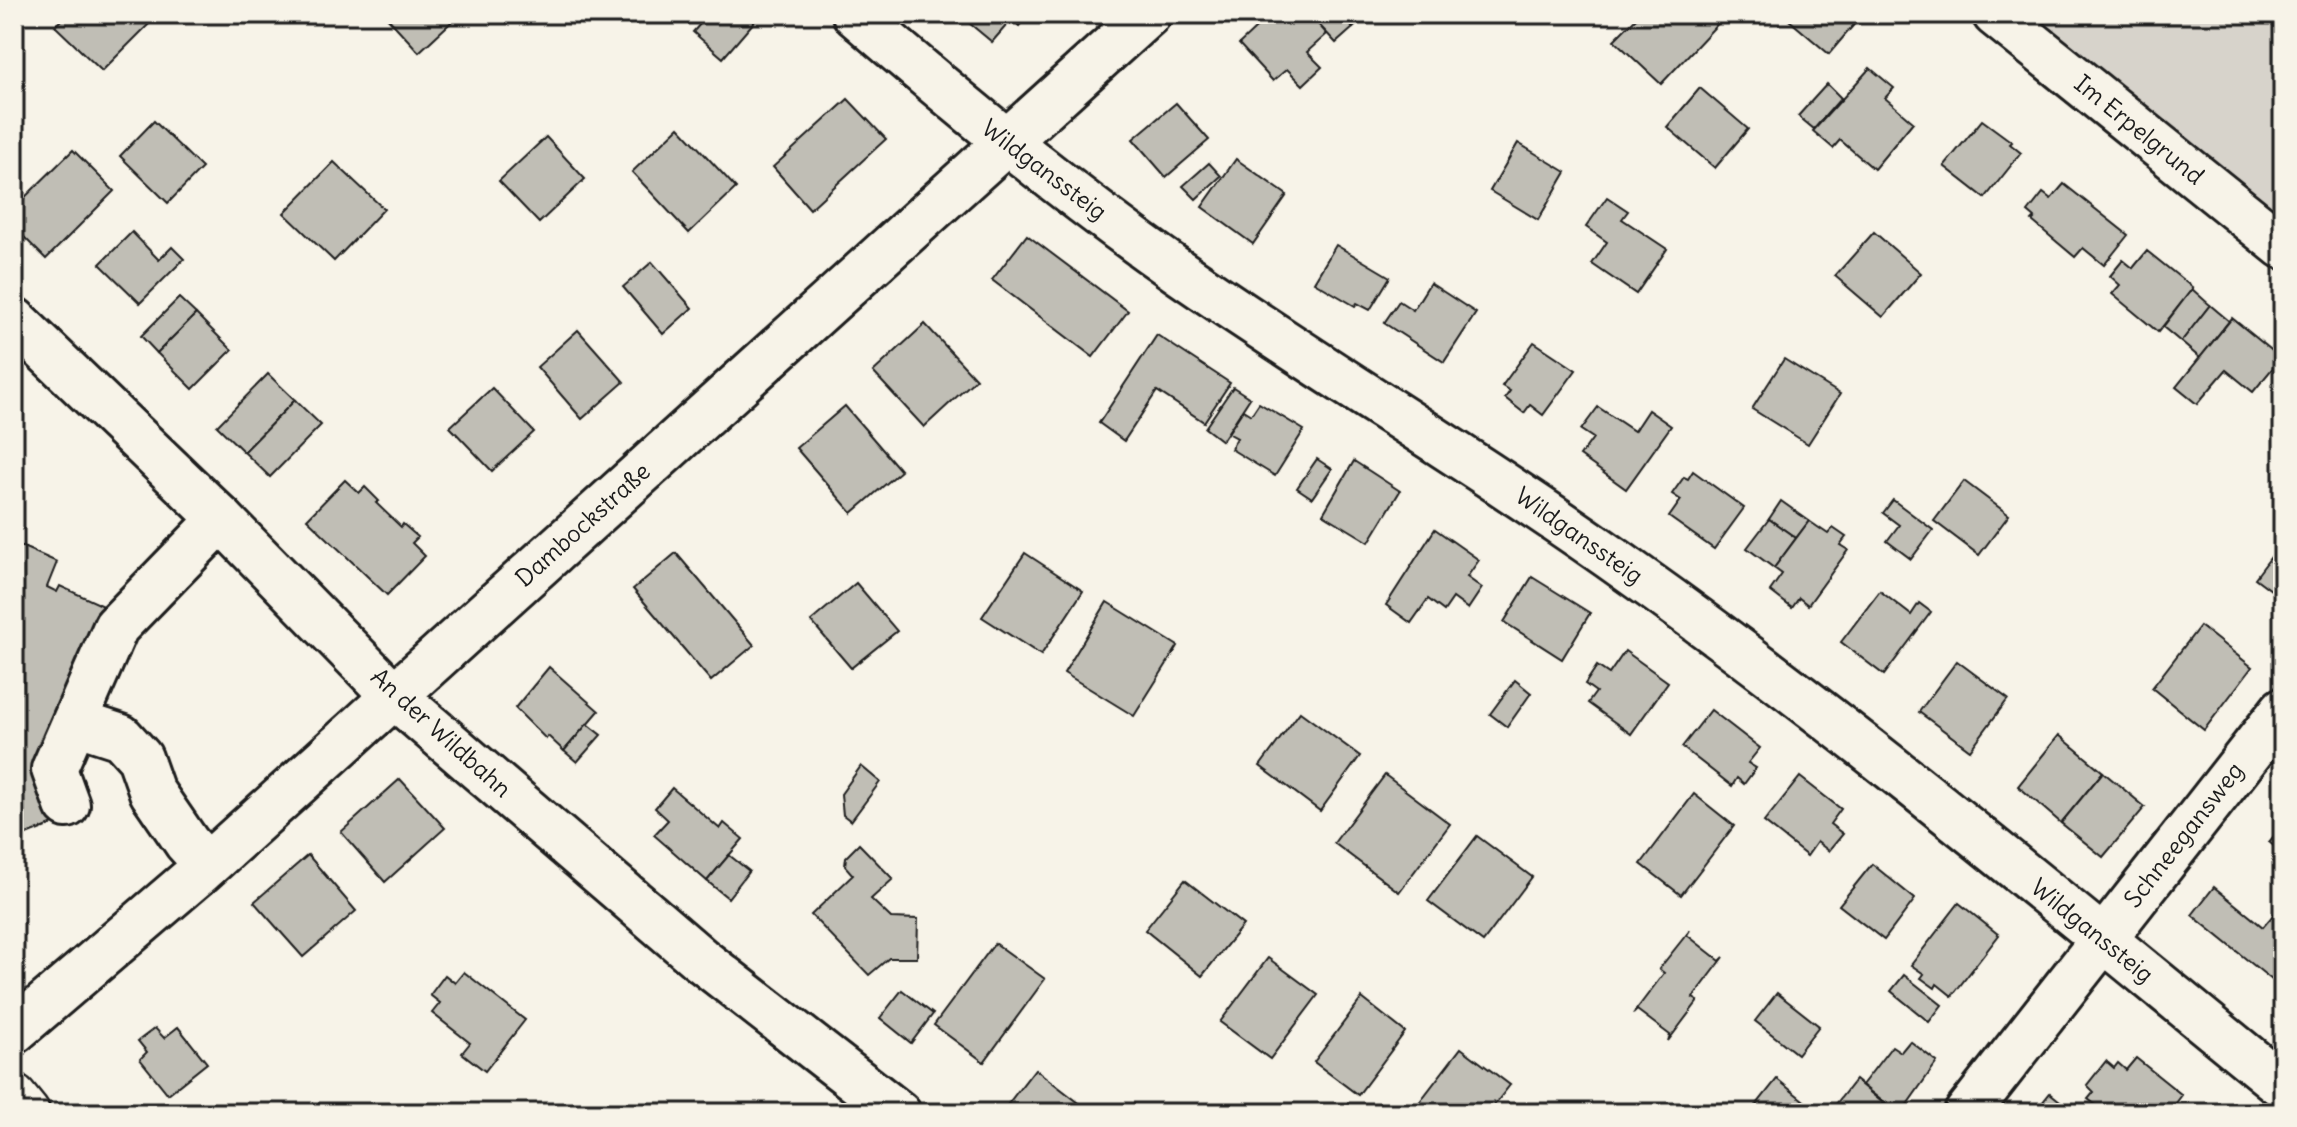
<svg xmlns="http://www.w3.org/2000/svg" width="2297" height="1127" viewBox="0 0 2297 1127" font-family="Delius,sans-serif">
<rect width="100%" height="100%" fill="#f7f3e8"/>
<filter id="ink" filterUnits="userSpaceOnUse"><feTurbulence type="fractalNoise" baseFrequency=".0125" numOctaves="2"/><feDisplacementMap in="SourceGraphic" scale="16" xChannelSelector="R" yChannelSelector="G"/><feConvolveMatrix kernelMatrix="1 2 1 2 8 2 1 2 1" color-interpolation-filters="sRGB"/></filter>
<g filter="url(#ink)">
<polygon fill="#d7d3cb" stroke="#7a7874" stroke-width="2" points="1995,14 2283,14 2283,246"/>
<g fill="#c0beb5" stroke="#1c1c1c" stroke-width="2">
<polygon points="67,14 143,14 151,22 102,71 55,26"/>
<polygon points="384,14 460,14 419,52"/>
<polygon points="709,14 761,14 723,58 693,32"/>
<polygon points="963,14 1029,14 1019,26 1012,19 992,42 963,18 965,16"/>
<polygon points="1271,14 1309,14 1327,34 1307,52 1322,67 1303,85 1287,69 1273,81 1239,44"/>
<polygon points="1309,14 1341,14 1353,28 1336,43"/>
<polygon points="1341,14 1368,14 1353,28"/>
<polygon points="1640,14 1727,14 1661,84 1614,40"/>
<polygon points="1782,14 1863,14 1829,54"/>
<polygon points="1870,68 1894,88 1885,98 1913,122 1874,169 1840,140 1833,148 1813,131"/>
<polygon points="1827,84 1841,98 1814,129 1798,116"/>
<polygon points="1700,88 1748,129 1715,168 1667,127"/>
<polygon points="848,99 886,139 810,209 773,167"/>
<polygon points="1176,103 1209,140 1166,177 1133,139"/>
<polygon points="1982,120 2012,142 2010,144 2021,153 1985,198 1944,166"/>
<polygon points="154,121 202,168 168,203 120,156"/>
<polygon points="679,127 736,188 689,233 632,172"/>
<polygon points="546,137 585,179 539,223 499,181"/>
<polygon points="1518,143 1566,172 1538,220 1490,191"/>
<polygon points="73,150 114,191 46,259 14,227 14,208"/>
<polygon points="1236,159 1287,195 1253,244 1202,207"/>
<polygon points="334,162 384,209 334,261 284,213"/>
<polygon points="1209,163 1221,176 1196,199 1183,186"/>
<polygon points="2064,184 2128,235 2104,265 2083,248 2075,257 2032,221 2035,218 2028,212 2043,193 2051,199"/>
<polygon points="1607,197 1628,211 1622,219 1667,249 1636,294 1592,264 1607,242 1586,227"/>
<polygon points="132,232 159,260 172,247 184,259 140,303 100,264"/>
<polygon points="1874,232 1921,273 1883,317 1835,276"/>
<polygon points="1027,235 1128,311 1093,357 992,280"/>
<polygon points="1336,245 1390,277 1370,310 1357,303 1355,306 1314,282"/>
<polygon points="2147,251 2193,288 2158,332 2112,294 2120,285 2110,276 2123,260 2133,268"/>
<polygon points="652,262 692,308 663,334 623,287"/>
<polygon points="1430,283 1476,313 1444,362 1384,323 1399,301 1413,310"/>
<polygon points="2192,289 2210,305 2181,342 2163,327"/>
<polygon points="179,298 196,314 157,353 141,336"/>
<polygon points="2210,305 2229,321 2200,358 2181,342"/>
<polygon points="196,314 232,350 193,389 157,353"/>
<polygon points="2232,318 2281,358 2253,392 2226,370 2197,404 2176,387"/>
<polygon points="925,324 976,379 924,427 873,372"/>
<polygon points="578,330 624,382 582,419 537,367"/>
<polygon points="1157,335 1230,383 1204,422 1157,391 1124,441 1099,423"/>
<polygon points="1534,342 1576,370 1543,415 1530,405 1524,413 1505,398 1510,391 1502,386"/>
<polygon points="1784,359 1840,394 1808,444 1752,409"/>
<polygon points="268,374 295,400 244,452 217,426"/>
<polygon points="1233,387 1250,398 1222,441 1205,428"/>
<polygon points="492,388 534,432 492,471 450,427"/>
<polygon points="295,400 321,425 270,477 244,452"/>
<polygon points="1259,403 1304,430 1275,476 1231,449 1237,438 1228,433 1243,410 1251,415"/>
<polygon points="845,406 901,471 852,513 796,448"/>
<polygon points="1598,407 1634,431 1648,410 1671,426 1626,489 1580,456 1593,438 1581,430"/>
<polygon points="1317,459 1332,469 1312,498 1297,488"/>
<polygon points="1354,461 1400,491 1369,542 1323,514"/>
<polygon points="1693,471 1744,508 1714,549 1669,517 1681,500 1672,494 1684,477 1688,479"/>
<polygon points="345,480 359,493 365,487 379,501 376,503 401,527 403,524 418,537 412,543 425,556 387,595 307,519"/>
<polygon points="1964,481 2009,515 1979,555 1934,521"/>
<polygon points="1893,500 1933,530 1911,559 1887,541 1899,525 1883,513"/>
<polygon points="1781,501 1809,521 1796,538 1769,519"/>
<polygon points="1769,519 1796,538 1774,568 1747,548"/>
<polygon points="1809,521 1828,534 1833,528 1846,537 1840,545 1848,550 1808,605 1799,598 1792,608 1770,591 1782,574 1774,568"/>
<polygon points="1435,529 1479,560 1467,577 1482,588 1468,609 1453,598 1444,611 1428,599 1411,623 1386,605"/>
<polygon points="2283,541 2283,599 2255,578"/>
<polygon points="14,543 57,562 47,587 57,592 60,586 106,607 56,823 14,840"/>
<polygon points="676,553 754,645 711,681 633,589"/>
<polygon points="1025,553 1083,591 1041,655 982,617"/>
<polygon points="1532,577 1590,613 1562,659 1504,622"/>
<polygon points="856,583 897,631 851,668 811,621"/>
<polygon points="1880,591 1911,615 1919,603 1931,612 1884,675 1841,642"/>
<polygon points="1107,602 1178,646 1134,716 1064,673"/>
<polygon points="2200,626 2252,667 2204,730 2152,688"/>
<polygon points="1625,651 1668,682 1631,734 1588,703 1596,692 1585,684 1597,666 1609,674"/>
<polygon points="1957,661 2008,699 1970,750 1919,712"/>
<polygon points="549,667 599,711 564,751 548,736 546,739 515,708"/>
<polygon points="1515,680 1531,693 1507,727 1490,714"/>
<polygon points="1711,710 1760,748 1748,763 1756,768 1744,784 1737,778 1732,786 1682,747"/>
<polygon points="1300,712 1360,756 1320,811 1260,766"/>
<polygon points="587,724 601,735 577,762 564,751"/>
<polygon points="2059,735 2103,772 2061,823 2018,786"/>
<polygon points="861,766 880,782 851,821 843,815 841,794"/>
<polygon points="2103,772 2145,807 2103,857 2061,823"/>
<polygon points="1385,775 1450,824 1399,892 1334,843"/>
<polygon points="1800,777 1841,809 1830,824 1843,834 1829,851 1817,842 1807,856 1764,822"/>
<polygon points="400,779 445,828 385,882 341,832"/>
<polygon points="672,788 720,829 724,823 743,839 707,881 654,835 668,820 655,808"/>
<polygon points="1694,794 1734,826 1681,895 1641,864"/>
<polygon points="2283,825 2283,854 2269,842"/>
<polygon points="1477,836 1532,877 1483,942 1428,901"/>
<polygon points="859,844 893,879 871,899 891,918 918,919 917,958 889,958 869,975 811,915 853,875 845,866 846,857"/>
<polygon points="308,855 356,911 303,957 254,902"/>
<polygon points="729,855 749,871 728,898 707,881"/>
<polygon points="1872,864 1915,899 1884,940 1839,905"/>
<polygon points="1185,880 1243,925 1202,976 1145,930"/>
<polygon points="2214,887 2263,927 2279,908 2283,911 2283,989 2192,915"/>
<polygon points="1959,903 1999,935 1952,996 1937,984 1935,988 1921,978 1924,974 1911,965"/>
<polygon points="1690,930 1687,935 1720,961 1724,957 1693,998 1698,1001 1668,1041 1670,1035 1637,1010 1633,1014 1664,973 1659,969"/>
<polygon points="995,943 1045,979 984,1062 934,1025"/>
<polygon points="1268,958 1318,995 1270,1059 1220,1022"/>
<polygon points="464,972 525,1020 485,1071 462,1053 470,1043 432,1013 440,1003 430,995 445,975 455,983"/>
<polygon points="1904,975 1942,1005 1929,1022 1891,991"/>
<polygon points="902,990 933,1014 911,1043 880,1018"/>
<polygon points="1777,993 1819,1026 1797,1054 1755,1021"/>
<polygon points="1362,998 1405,1032 1358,1095 1314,1062"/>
<polygon points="178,1027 207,1063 168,1094 140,1059 147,1052 138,1041 155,1028 164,1038"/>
<polygon points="1910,1041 1937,1062 1901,1113 1897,1113 1862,1085 1892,1046 1901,1052"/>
<polygon points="1461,1048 1510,1085 1488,1113 1429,1113 1418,1104"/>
<polygon points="2136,1058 2182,1095 2173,1107 2180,1113 2091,1113 2097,1106 2088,1099 2094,1092 2087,1085 2106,1061 2114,1068 2118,1063 2126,1070"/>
<polygon points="1035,1069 1079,1103 1073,1111 1076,1113 1001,1113"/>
<polygon points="1777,1079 1819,1113 1750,1113"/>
<polygon points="1855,1080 1889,1108 1885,1113 1847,1113 1836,1104"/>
<polygon points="2050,1093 2075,1113 2045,1113 2038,1108"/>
</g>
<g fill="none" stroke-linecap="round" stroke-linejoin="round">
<g stroke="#1c1c1c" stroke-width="50">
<g id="minor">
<path d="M 855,14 C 959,104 1065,192 1178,271 C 1328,375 1486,468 1634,574 C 1859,734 2069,912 2283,1086"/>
<polyline points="1995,14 2283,246"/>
<polyline points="14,320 221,519 394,696 700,959 898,1113"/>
<polyline points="75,722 121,737 140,758 152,792 187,843 207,865"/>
<polyline points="67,805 54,769 116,627 221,519"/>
<polyline points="14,1031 202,870 1148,14"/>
<polyline points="14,1097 27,1113"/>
<polyline points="1967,1113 2283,710"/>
</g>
</g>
<use href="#minor" stroke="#f7f3e8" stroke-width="44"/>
</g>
</g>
<g text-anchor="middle" stroke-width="7" stroke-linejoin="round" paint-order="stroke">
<g font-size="24" fill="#1c1c1c" stroke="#f7f3e8">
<text transform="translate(2139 130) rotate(39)" y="8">Im Erpelgrund</text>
<text transform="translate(1044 170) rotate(37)" y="8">Wildganssteig</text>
<text transform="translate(583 525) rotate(-42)" y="8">Dambockstraße</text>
<text transform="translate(1579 536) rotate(35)" y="8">Wildganssteig</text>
<text transform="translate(441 733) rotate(42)" y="8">An der Wildbahn</text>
<text transform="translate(2184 835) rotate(-52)" y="8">Schneegansweg</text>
<text transform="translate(2092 931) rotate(39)" y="8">Wildganssteig</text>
</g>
</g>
<rect width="2297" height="1127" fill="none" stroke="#f7f3e8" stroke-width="48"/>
<rect x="24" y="24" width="2249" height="1079" fill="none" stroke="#1c1c1c" stroke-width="3" filter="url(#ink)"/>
</svg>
